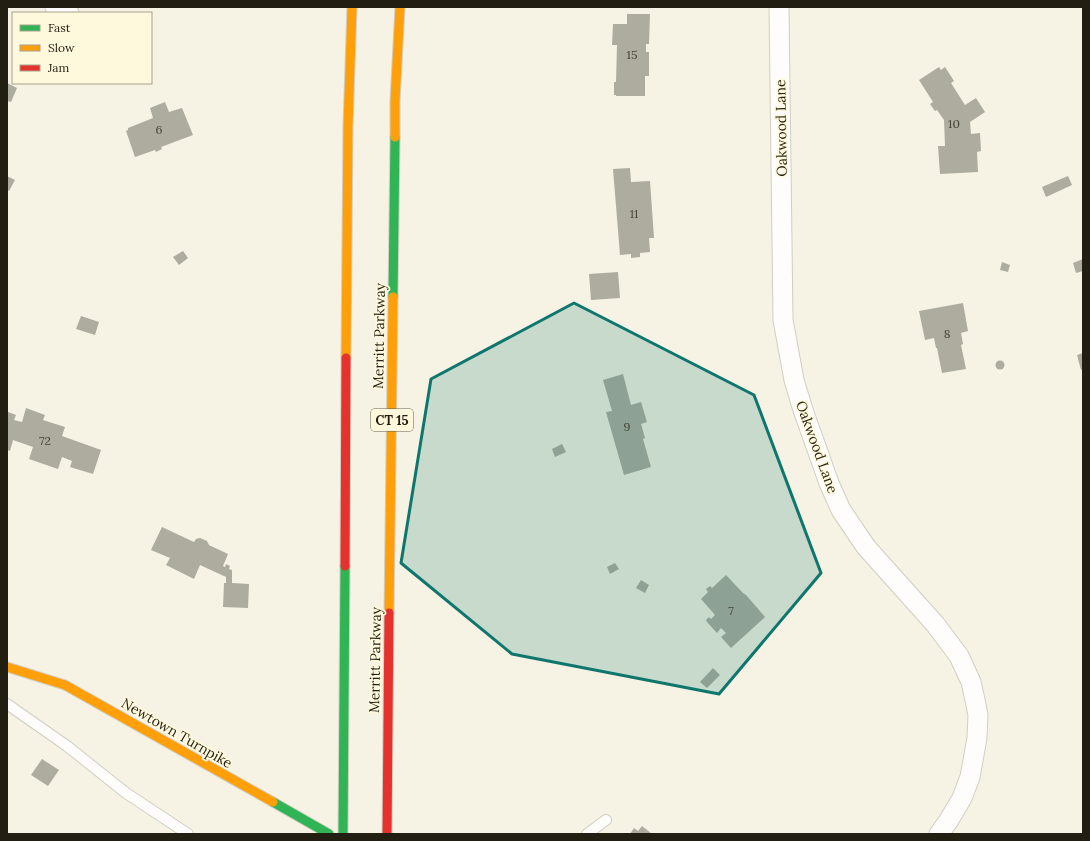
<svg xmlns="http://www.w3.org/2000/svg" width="1090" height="841" viewBox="0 0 1090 841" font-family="Lora,serif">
<rect width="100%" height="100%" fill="#f6f3e4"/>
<g fill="#aeac9f">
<polygon points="627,14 650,14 649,44 646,44 646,52 649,52 649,76 645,76 645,96 616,96 616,95 614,95 614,82 616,82 617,45 612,45 613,24 627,24"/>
<polygon points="939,67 941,70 945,67 954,81 951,83 965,105 976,98 985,112 970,122 971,134 980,133 981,151 977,152 978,172 940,174 938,146 945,146 944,120 937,110 935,111 930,104 933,102 919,80"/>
<polygon points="7,83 17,88 11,102 7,101"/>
<polygon points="165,102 169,112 182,108 193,135 161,147 162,149 156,152 155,150 135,157 126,131 128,130 128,128 153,118 150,108"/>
<polygon points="630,168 631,182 650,181 654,238 649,238 650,252 640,253 640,257 631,258 631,254 620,255 613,169"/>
<polygon points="7,176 15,180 9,191 7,190"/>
<polygon points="1068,176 1072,185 1046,197 1042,187"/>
<polygon points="183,251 188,258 179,265 173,257"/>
<polygon points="1083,259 1083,271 1076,273 1073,263"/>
<polygon points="1002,262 1010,265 1008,272 1000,270"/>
<polygon points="618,272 620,298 591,300 589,274"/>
<polygon points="963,303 968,331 961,333 963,344 961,345 966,369 942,373 937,348 936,348 934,338 925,340 919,311"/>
<polygon points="81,316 99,322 95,335 76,329"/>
<polygon points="1083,353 1083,369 1081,370 1077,355"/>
<circle cx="1000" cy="365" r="4.5"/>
<polygon points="623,374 631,405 641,402 647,422 641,424 645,438 643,439 651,467 624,475 606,412 612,411 603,380"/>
<polygon points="26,408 45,415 43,420 65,427 62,436 101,450 93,474 70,467 72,461 62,457 58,469 29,459 33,447 13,440 10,451 7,450 8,412 16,415 14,420 22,422"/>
<polygon points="562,444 566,452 555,457 552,449"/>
<polygon points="162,527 194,542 196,539 200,538 207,541 209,545 211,546 228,554 223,566 225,567 226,564 230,566 229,569 232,570 232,583 249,584 248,608 223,607 224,583 226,583 226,577 200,565 194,579 166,565 170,558 151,550"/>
<polygon points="615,563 619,569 610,574 607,567"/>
<polygon points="726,575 743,593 746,595 765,617 731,648 721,637 726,633 721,628 717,633 707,622 706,620 709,617 711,619 715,615 701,599 708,592 706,589 710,586 712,588"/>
<polygon points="641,580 649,585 645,593 636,588"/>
<polygon points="713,668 720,675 707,688 700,682"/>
<polygon points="42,759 59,770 48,786 31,775"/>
<polygon points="642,826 652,834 630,834 634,828 638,831"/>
</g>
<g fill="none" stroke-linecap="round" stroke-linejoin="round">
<g stroke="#d1cec1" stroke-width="12">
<g id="lane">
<polyline points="7,704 67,746 126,793 188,834"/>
<polyline points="587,834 606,820"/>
</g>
</g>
<g stroke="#d1cec1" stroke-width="21">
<g id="street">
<polyline points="55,7 69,13"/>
<polyline points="779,7 783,320 794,380 803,410 829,483 841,510 866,547 935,624 959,656 971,682 975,700 978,715 977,738 970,777 962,798 949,820 939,834"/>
</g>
</g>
<g stroke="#d1cec1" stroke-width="11">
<g id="fast">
<polyline points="393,297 395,137"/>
<polyline points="273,802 329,834"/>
<polyline points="343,834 345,566"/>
</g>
</g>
<g stroke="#d1cec1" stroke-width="11">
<g id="slow">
<polyline points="395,137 395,101 400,7"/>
<polyline points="346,358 348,126 352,7"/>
<polyline points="389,613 393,297"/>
<polyline points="7,667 65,685 273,802"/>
</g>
</g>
<g stroke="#d1cec1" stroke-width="11">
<g id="jam">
<polyline points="345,566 346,358"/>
<polyline points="387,834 389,613"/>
</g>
</g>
<use href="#lane" stroke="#fefdfb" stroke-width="10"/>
<use href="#street" stroke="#fefdfb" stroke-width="19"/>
<use href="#fast" stroke="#30b455" stroke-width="9"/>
<use href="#slow" stroke="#ff9f0a" stroke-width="9"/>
<use href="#jam" stroke="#e5322d" stroke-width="9"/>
</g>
<path fill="#0f766e" fill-opacity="0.2" stroke="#0f766e" stroke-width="3" stroke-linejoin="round" d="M 574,303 L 754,395 L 821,573 L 719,694 L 512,654 L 401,563 L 431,379 Z"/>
<g text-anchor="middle" stroke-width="3.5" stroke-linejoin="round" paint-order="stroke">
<g font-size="12" fill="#454235">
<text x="632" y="59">15</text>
<text x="954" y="128">10</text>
<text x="159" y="134">6</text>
<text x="634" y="218">11</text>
<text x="947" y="338">8</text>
<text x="627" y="431">9</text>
<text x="45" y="445">72</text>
<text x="731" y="615">7</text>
</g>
<rect fill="#fef8dc" stroke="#64604f" stroke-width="1" x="371" y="409" width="42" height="22" rx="3"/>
<g font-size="13" font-weight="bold" fill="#221f12">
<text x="392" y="425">CT 15</text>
</g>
<g font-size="14" fill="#221f12" stroke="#fef8dc">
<text transform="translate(781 128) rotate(-91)" y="5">Oakwood Lane</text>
<text transform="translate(379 336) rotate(-89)" y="5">Merritt Parkway</text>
<text transform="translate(817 447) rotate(70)" y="5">Oakwood Lane</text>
<text transform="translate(375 660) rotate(-89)" y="5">Merritt Parkway</text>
<text transform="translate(177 733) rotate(30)" y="5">Newtown Turnpike</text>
</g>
</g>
<rect width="1090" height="841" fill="none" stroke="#221f12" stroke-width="16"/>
<rect x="12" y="12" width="140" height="72" fill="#fef8dc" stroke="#a6a18b"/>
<rect x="20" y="25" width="20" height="6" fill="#30b455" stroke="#a6a18b"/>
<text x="48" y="32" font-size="12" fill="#221f12">Fast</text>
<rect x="20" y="45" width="20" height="6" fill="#ff9f0a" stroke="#a6a18b"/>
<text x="48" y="52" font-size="12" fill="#221f12">Slow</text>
<rect x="20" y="65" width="20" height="6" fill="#e5322d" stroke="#a6a18b"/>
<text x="48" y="72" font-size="12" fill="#221f12">Jam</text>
</svg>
